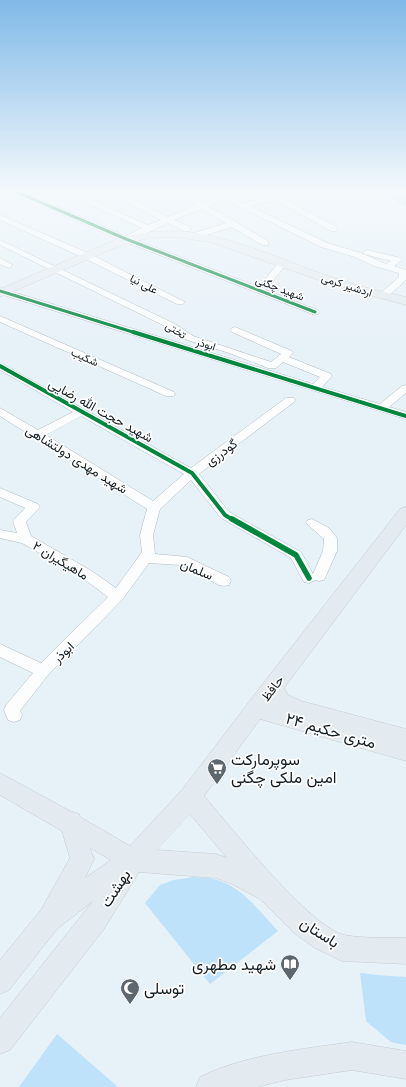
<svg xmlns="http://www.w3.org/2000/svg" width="406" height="1087" viewBox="0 0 406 1087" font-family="Georgia,Vazirmatn,serif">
<rect width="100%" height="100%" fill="#e7f1f8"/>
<g fill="#bee2fa">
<polygon points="377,190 406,190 406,207"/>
<path d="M 194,877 C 200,878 207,877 213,879 C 240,884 260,912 278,931 L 210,984 L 145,903 L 160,885 L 174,880 Z"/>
<polygon points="360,973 377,975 406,977 406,1045 391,1042 366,1021"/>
<polygon points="57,1034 118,1087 19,1087"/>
</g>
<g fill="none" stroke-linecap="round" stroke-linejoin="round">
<g stroke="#b2bbc2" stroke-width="1">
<g id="minor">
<polygon points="1,190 19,190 126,236 142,228 58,190 68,190 148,225 161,220 103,190 112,190 168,217 196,205 173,190 182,190 203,203 218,196 208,190 217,190 225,194 233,190 243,190 230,197 244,203 270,197 260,190 269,190 277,195 293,190 302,190 302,193 283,198 337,227 337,231 331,231 275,200 250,206 327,243 361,253 386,264 391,261 364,254 363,252 367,250 401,258 402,260 394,266 406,270 406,280 386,298 380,298 378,296 380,294 399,277 399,273 374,266 355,257 321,247 224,199 208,206 268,241 268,245 262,245 232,227 200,237 194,237 194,233 226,223 202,209 174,220 190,227 190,231 184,231 168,223 133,239 259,287 280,261 286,261 287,263 266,290 318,310 320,312 318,314 315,315 123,241 10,192 0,196"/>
<polygon points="156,190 168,190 162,194 156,194"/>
<polygon points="0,215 90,254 185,302 183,304 177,304 84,258 0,220"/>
<polygon points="0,240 175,324 193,336 271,362 281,354 232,332 230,330 232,328 235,327 292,351 293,353 289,357 331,374 332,376 322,387 380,404 402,386 406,385 406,393 389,407 406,412 406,419 0,294 0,288 313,384 320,377 283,362 276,368 268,368 229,353 187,340 169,328 0,245"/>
<polygon points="0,258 13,265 9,268 0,264"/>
<polygon points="0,316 174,392 175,394 174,396 166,396 0,322"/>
<path d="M 0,363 L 191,468 L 286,398 L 294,398 L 295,400 L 294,402 L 199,474 L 229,512 L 301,552 L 313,574 L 323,551 L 324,539 L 306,523 L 308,520 L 312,519 L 329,528 L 337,538 L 337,551 L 324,580 L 319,581 L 315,580 L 309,583 L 304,582 L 291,558 L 221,518 L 191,480 L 160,509 L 153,535 L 155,554 L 187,557 L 229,577 L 231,581 L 229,585 L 224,586 L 219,585 L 180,565 L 149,563 L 122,600 L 48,675 L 20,711 L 22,715 L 20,720 L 14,722 L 8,720 L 4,710 L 6,705 L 33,673 L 0,657 L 0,644 L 41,663 L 108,597 L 80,576 L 22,543 L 0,538 L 0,530 L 17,533 L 13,521 L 25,508 L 0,497 L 0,488 L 38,504 L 40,507 L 26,522 L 31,536 L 90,570 L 116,588 L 142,552 L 140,535 L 147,509 L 0,416 L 0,408 L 38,430 L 73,412 L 0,370 ZM 81,416 L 184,474 L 153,501 L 46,435 Z"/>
</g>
</g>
<g stroke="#c7cdd1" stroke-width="1">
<g id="major">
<path d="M 175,231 C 234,234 288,264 344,281 C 364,288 385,292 406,297 L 406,305 L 336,286 L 210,242 L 175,237 L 151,238 L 129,242 L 0,297 L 0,289 L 122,237 L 151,232 Z"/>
<path d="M 406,507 L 406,525 L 284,688 L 288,695 L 301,701 L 406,729 L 406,761 L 260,719 L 204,796 C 229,825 311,929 345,935 C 364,939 386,937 406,938 L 406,964 L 342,961 L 315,948 L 294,933 L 260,899 L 232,884 L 216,878 L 139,872 L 104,929 L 10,1050 L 0,1054 L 0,1018 L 93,901 L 57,929 L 9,990 L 0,994 L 0,960 L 41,910 L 70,858 L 62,831 L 0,795 L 0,773 L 70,811 L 79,814 L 80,817 L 130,846 L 182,790 L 265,681 L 400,509 ZM 190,814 L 227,858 L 216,854 L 157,850 ZM 90,848 L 111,860 L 85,878 L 94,859 Z"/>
<path d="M 352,1042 L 406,1051 L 406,1079 L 352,1070 L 285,1080 L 257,1087 L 196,1087 L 200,1077 C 244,1055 303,1049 352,1042 Z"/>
</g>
</g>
<use href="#minor" fill="#fbfdfe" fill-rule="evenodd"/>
<use href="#major" fill="#e4ebf0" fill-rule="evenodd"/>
<g stroke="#fff" stroke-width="4.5">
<g id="cycleway-far2">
<polyline points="12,190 126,239 315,312"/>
<polyline points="0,291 136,333"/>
</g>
</g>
<g stroke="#fff" stroke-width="6">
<g id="cycleway-far1">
<polyline points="133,332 406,416"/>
<polyline points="0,366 192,473 225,515 233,520"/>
</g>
</g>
<g stroke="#fff" stroke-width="8">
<polyline id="cycleway" points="232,519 296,555 309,578"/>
</g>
<use href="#cycleway-far2" stroke="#00873e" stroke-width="3"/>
<use href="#cycleway-far1" stroke="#00873e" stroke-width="4"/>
<use href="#cycleway" stroke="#00873e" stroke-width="5.5"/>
</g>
<linearGradient id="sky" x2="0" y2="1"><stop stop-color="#80b9e7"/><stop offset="0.56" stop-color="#f4f9fc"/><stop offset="1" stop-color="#f4f9fc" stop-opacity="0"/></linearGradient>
<rect width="406" height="342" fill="url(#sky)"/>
<defs>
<g id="supermarket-pin" transform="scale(1)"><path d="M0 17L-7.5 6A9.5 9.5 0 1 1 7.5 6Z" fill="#5c676e" stroke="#fff"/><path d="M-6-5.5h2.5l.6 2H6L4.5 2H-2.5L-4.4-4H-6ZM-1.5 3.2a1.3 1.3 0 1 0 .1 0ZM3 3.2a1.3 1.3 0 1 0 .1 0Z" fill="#fff"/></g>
<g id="library-pin" transform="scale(1)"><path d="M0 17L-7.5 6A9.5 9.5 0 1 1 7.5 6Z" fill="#5c676e" stroke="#fff"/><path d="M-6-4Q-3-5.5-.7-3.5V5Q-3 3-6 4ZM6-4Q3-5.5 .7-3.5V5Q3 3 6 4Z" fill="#fff"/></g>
<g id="mosque-pin" transform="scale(1)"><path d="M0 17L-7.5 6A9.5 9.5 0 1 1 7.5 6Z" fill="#5c676e" stroke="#fff"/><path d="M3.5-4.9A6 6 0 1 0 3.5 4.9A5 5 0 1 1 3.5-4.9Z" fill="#fff"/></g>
</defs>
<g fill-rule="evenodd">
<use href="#supermarket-pin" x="217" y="768"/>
<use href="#library-pin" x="290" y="964"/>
<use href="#mosque-pin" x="130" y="988"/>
</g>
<g text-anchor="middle" stroke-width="3.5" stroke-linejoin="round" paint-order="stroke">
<g font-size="11" fill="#111d24" stroke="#fff">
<text transform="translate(144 284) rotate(27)" y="4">علی نیا</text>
<text transform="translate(347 285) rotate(18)" y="4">اردشیر کرمی</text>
<text transform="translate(280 288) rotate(21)" y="4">شهید چگنی</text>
<text transform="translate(176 330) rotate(32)" y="4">تختی</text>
<text transform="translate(206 344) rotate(17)" y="4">ابوذر</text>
<text transform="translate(85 357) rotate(24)" y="4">شکیب</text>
</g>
<g font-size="13" fill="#111d24" stroke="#fff">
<text transform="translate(101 410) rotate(29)" y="5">شهید حجت الله رضایی</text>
<text transform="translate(221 452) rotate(-36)" y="5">گودرزی</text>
<text transform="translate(77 459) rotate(32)" y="5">شهید مهدی دولتشاهی</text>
<text transform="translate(61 560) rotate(31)" y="5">ماهیگیران ۲</text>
<text transform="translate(197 569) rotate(23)" y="5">سلمان</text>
<text transform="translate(63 652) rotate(-44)" y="5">ابوذر</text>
<text transform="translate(272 688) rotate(-53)" y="5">حافظ</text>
</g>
<g font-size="16" fill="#111d24" stroke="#fff">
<text transform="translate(331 730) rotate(16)" y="6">۲۴ متری حکیم</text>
<text transform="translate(115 888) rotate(-57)" y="6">بهشت</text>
<text transform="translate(320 932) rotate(32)" y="6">باستان</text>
</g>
<g font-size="16" fill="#111d24" stroke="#fff" text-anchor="start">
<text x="231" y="765">سوپرمارکت<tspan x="231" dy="18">امین ملکی چگنی</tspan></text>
<text x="276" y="970" text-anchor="end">شهید مطهری</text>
<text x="144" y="994">توسلی</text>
</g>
</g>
</svg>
